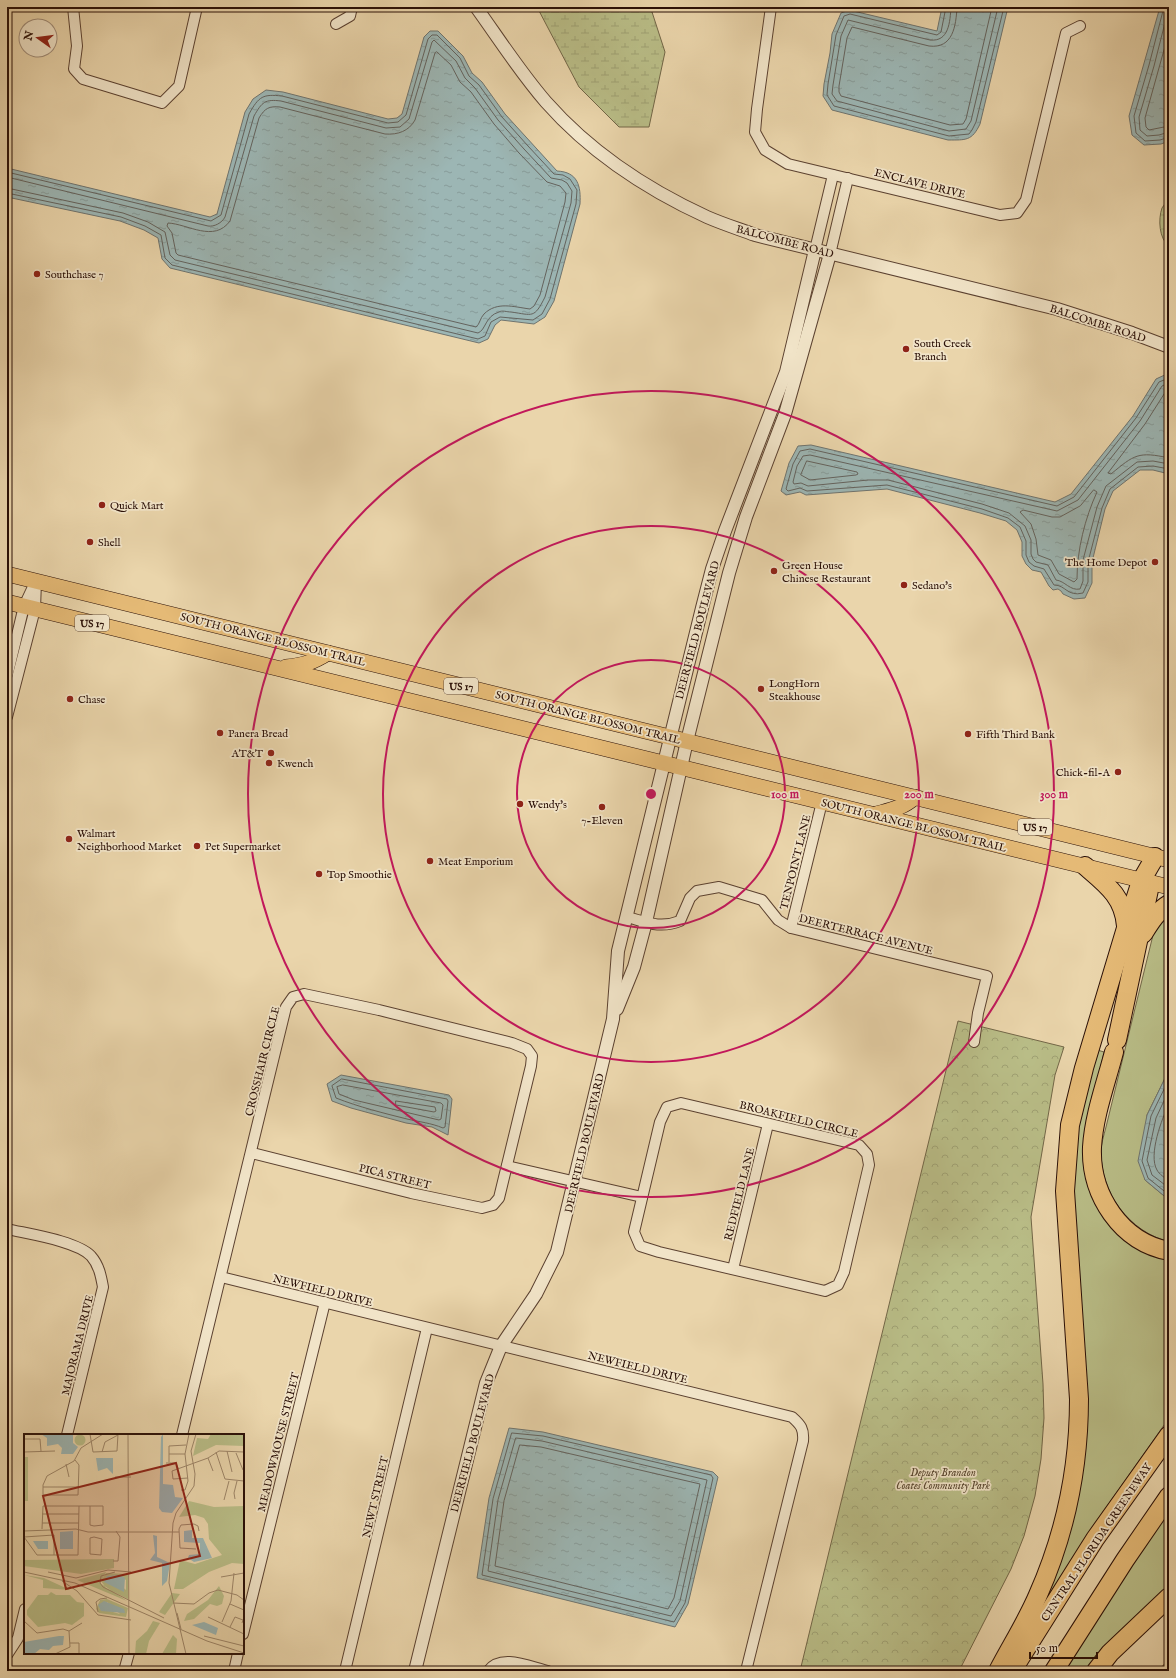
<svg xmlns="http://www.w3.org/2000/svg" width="1176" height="1678" viewBox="0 0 1176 1678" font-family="'IM FELL English',serif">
<defs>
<pattern id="forest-crowns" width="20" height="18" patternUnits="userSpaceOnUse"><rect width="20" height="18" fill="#b9bd87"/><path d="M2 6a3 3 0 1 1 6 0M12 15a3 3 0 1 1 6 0" fill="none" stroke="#9fa173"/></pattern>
<pattern id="wetland-marsh" width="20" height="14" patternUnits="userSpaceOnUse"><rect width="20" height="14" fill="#b9bd87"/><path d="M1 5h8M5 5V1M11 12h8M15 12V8" fill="none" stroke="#9fa173"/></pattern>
<pattern id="water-ripples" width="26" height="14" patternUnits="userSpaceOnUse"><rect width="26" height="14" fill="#9cb6b4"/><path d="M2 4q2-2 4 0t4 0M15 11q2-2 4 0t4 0" fill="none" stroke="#879b99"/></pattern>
</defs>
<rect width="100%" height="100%" fill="#ead5ab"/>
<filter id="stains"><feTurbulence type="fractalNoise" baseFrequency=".005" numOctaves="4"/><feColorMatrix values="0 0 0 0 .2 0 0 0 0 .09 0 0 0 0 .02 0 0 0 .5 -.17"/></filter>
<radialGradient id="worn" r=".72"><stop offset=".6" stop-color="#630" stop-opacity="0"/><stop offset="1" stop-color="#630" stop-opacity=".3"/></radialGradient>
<g fill="#b9bd87" stroke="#726647">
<path d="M 1169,909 L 1168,1001 L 1169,1002 L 1169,1070 L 1147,1115 L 1145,1180 L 1169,1200 L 1169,1242 C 1129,1231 1101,1194 1101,1152 C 1101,1144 1104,1135 1106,1127 L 1154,931 Z"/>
<polygon points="1094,1049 1104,1052 1086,1135 1090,1189 1169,1259 1169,1418 1098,1519 1029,1626 1071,1511 1069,1172"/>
<polygon points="1169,1511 1169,1589 1090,1671 1065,1671 1119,1585"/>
</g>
<g fill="url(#forest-crowns)" stroke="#726647">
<polygon points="958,1021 1064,1047 1055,1075 1031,1217 1043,1384 1044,1418 1041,1459 1035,1496 1024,1536 1011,1569 959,1671 800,1671"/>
<polygon points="1169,1659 1169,1671 1158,1671"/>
</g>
<g fill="url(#wetland-marsh)" stroke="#726647">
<polygon points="537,7 654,7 652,12 665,52 649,127 619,127 579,87"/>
<path d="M 1169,197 L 1169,246 C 1159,239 1158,219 1162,208 C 1164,205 1167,201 1169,197 Z"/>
</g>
<g fill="url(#water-ripples)" stroke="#6f746f">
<path d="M 942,7 L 1008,7 L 980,124 C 972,141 966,140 948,140 L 832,110 L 823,96 L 824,84 L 830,53 L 832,34 L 841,13 L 849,10 L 937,31 Z"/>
<polygon points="1160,7 1169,7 1169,141 1161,144 1144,145 1132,135 1129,116"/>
<path d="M 430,31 L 438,31 L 463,56 L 472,73 L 482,82 L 505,114 L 557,171 C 578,172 581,186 580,204 L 554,301 L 545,317 L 534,324 L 501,320 L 495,325 L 488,339 L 479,343 L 170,268 L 162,259 L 158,238 L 144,230 L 120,221 L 7,197 L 7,168 L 210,217 L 217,214 L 245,112 L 253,99 L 266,90 L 283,92 L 388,119 L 397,118 L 402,114 L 424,37 Z"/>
<polygon points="1169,373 1169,474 1153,470 1140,470 1113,491 1105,509 1092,562 1092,583 1085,598 1074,599 1063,594 1061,591 1058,589 1053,590 1049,586 1041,572 1032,570 1026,564 1022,556 1022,542 1017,530 1006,521 980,513 887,489 806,495 800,492 786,495 781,491 789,463 798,446 811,445 1055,502 1071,494 1133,416 1156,379"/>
<polygon points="1169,1070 1169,1200 1145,1180 1138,1161 1147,1115"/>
<polygon points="341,1075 449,1095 452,1099 448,1135 432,1127 406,1123 351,1108 332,1101 327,1084"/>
<polygon points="509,1428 543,1432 713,1472 718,1477 688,1604 675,1627 477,1578 489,1498"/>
</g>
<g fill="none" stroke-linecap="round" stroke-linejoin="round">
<g stroke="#64635e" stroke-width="1">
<polyline points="946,7 941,32 937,35 850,14 844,16 836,35 828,84 827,95 834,106 949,136 969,134 972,130 976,122 1004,7"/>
<path d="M 951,7 C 950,22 949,42 930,40 L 848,20 L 841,36 L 833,85 L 832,94 L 837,101 L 949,131 L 966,129 L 971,121 L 998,7"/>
<path d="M 957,7 C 956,26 953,49 929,46 L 852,27 L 847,38 L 839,86 L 839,92 L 841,96 L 950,125 L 963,124 L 966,119 L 992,7"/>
<polyline points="1164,7 1149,65 1134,116 1136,133 1145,141 1160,140 1169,137"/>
<polyline points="1169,7 1154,66 1139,117 1140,130 1147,136 1159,135 1169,132"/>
<polyline points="1169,32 1145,118 1146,127 1149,130 1169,126"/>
<path d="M 437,52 L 451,65 L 460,82 L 471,92 L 494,124 L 519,153 L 547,182 L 560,186 L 566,193 L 565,202 L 540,295 L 534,306 L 530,309 C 514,307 497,301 484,314 C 480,318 480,324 476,327 L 178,255 L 176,253 L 172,233 L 167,226 L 168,223 C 188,224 214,243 230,221 L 259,118 C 265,108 269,106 280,107 L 385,134 C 398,135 409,131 415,120 L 435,53 Z"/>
<path d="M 7,172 L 211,221 L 221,215 L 249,114 C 259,96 263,94 282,96 L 388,123 L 398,122 L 406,115 L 428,39 L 432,35 L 437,35 L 460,58 L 469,76 L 479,85 L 502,117 L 528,146 L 554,174 L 563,175 L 570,179 L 577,190 L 576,204 L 550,299 L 542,314 L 533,320 L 500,317 L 491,322 L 485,336 L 478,339 L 172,265 L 165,258 L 161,235 L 145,226 L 121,217 L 7,193"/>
<path d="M 7,177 L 208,226 C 214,227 222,223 225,217 L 254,116 C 262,102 265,99 281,101 L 386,128 L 400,127 L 409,119 L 432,42 L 434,40 L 456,61 L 465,78 L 475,88 L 498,120 L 524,149 L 551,178 L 562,180 L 567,183 L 572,191 L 571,203 L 545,297 C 534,319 533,315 511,312 C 507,312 502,310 499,312 C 485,316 486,330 478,333 L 175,260 L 170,255 L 165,232 L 148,222 L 123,213 L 7,188"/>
<path d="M 1169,378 L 1159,382 L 1136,418 L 1074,497 L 1057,506 L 810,449 L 800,451 L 793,464 L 786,489 L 788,491 L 800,488 L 807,491 L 887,485 L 982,509 L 1008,518 L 1020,527 L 1026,541 L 1026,555 L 1029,562 L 1034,566 L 1044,569 L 1054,585 C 1066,585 1067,597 1083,593 L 1088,582 L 1088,562 L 1102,508 L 1110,489 L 1138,467 L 1153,466 L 1169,469"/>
<path d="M 1169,383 L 1162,386 L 1140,421 L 1078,500 L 1057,511 L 810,455 L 803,456 L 797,466 L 793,482 L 794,484 L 801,483 L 808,486 L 868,480 L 888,480 L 982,504 L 1009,513 L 1025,526 L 1031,540 L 1031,554 L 1033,559 L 1036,562 L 1048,565 L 1056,580 C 1065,581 1070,591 1080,589 L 1083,581 L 1083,560 L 1097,507 L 1106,486 L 1137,462 L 1153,461 L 1169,464"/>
<path d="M 1169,390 L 1166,391 L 1145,424 L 1108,473 L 1111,474 C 1134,455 1138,451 1169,458"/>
<polygon points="807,461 857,472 858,474 856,475 810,480 801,475"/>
<path d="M 1094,490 L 1097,492 C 1085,518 1077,550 1077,579 L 1074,582 L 1059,574 L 1051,560 L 1038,555 L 1036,539 L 1031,524 L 1020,512 L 1023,510 L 1052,517 L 1060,517 L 1080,506 Z"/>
<path d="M 342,1079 L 447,1099 L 448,1101 L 445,1127 L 443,1128 C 431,1123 420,1122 407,1119 C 383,1113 359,1107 336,1098 L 332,1086 Z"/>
<polyline points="1169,1079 1151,1116 1142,1161 1148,1178 1169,1195"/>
<polygon points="343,1085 441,1103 443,1105 441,1119 439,1120 354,1100 339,1094 337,1087"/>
<polyline points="1169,1090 1156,1118 1147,1160 1152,1175 1169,1188"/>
<polygon points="396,1101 435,1107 436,1111 434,1112 396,1105"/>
<path d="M 1169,1104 C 1162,1118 1148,1155 1157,1170 C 1159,1174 1165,1178 1169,1181"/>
<polygon points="512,1433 543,1436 711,1475 713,1478 685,1603 674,1622 482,1575 493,1499"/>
<polygon points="516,1438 542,1441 707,1480 680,1601 671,1616 488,1571 498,1500"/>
<polygon points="520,1445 541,1447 700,1484 674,1598 668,1609 495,1566 504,1501"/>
</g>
<g stroke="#5b4130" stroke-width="12">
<g id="minor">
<polyline points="73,7 77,46 74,69 83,79 162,103 179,86 197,7"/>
<polyline points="771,7 757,109 755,132 765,150 788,164 1000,215 1017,213 1026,200 1066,33 1080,26"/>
<polyline points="336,24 350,16 352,7"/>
<polyline points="815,250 833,175"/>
<polyline points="830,254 848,178"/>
<polyline points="7,677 24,606 33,587"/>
<polyline points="7,717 35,609 36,581"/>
<path d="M 627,917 C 646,922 660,929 680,921 L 690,898 L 697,891 L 719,887 L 762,900 L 778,920 L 791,928 L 987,976 L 978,1013 L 974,1042"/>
<polyline points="791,928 822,802"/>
<polygon points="681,1103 859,1145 867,1154 869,1165 844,1272 838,1285 825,1291 659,1252 640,1246 634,1232 660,1122 667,1107"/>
<polyline points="507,1166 642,1197"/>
<path d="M 7,1229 C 28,1234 77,1241 91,1256 C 99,1265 101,1276 103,1287 L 67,1435"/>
<polyline points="733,1269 768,1124"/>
<path d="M 221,1277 L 792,1417 C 801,1425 804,1429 803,1441 L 746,1671"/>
<polyline points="182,1435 286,1007 293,997 304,994 379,1010 512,1043 527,1049 532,1056 531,1066 499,1198 493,1205 482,1208 411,1193 252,1153"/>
<polyline points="243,1634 325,1302"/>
<polyline points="7,1655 18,1638 25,1609"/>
<polyline points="124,1671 129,1653"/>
<polyline points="234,1671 238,1653"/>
<polyline points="345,1671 427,1328"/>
<path d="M 488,1671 C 501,1653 530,1667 548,1671"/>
</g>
</g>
<g stroke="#5b4130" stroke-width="14">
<g id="tertiary">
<path d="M 476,7 C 499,39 520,72 546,102 C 591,153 646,189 707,217 C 723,224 739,229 755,235 L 1057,309 L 1132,333 L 1169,347"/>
<polyline points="617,1009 634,967 646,922 687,741 729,573 746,517 785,414 830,254"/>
<polyline points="415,1671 486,1383 501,1346 536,1294 557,1252 613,1019 618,951 702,608 712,569 725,531 786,372 815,250"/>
</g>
</g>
<g stroke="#2b1007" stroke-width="16">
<g id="primary">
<polyline points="7,574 1169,860"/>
<polyline points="7,602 1169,887"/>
<path d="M 286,667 C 304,665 312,663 328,653"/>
<path d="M 876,814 C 891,810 903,808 915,797"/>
</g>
</g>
<g stroke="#2b1007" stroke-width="20">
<g id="motorway">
<path d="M 1085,866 C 1106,884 1124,897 1126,926"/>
<path d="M 1143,934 C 1150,923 1157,911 1169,904"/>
<polyline points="1117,1040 1150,885"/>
<path d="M 1114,1052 C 1106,1083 1094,1115 1092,1147 C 1090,1195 1121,1242 1169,1251"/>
<path d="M 998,1671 C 1011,1646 1027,1621 1038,1595 C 1066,1532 1079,1468 1079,1399 L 1065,1191 L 1070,1125 L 1084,1068 L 1126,928 L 1141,881 L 1155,857"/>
<polyline points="1012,1671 1095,1539 1169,1435"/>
<polyline points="1054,1671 1125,1560 1169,1496"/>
<polyline points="1096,1671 1110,1653 1169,1597"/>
</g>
</g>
<use href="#minor" stroke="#f1e4c8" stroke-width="10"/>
<use href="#tertiary" stroke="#f1e4c8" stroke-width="12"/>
<use href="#primary" stroke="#e5ba76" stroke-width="15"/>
<use href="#motorway" stroke="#e5ba76" stroke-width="18"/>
</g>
<g fill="none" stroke="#c2185b" stroke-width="2">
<circle cx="651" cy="794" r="134"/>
<circle cx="651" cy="794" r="268"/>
<circle cx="651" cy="794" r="403"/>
</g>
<g fill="#8f2418" stroke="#f1e4c8" stroke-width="1.5">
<circle cx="37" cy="274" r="4"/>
<circle cx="906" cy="349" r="4"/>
<circle cx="102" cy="505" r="4"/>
<circle cx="90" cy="542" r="4"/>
<circle cx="1155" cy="562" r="4"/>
<circle cx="774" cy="571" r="4"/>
<circle cx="904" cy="585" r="4"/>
<circle cx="761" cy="689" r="4"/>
<circle cx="70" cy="699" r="4"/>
<circle cx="220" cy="733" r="4"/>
<circle cx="968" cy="734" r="4"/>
<circle cx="271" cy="753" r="4"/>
<circle cx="269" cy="763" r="4"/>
<circle cx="1118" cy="772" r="4"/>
<circle cx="520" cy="804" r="4"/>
<circle cx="602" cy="807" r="4"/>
<circle cx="69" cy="839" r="4"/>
<circle cx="197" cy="846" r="4"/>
<circle cx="430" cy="861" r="4"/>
<circle cx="319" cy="874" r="4"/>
</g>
<g text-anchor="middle" stroke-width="3.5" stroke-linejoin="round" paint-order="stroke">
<g fill="#f1e4c8" stroke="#665041" stroke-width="1">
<rect x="75" y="615" width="34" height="16" rx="3"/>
<rect x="444" y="678" width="34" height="16" rx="3"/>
<rect x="1018" y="819" width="34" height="16" rx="3"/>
</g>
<g font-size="10" font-weight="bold" fill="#2b1007">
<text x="92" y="627">US 17</text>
<text x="461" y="690">US 17</text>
<text x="1035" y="831">US 17</text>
</g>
<g font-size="11" fill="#2b1007" stroke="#f1e4c8">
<text transform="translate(920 183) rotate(14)" y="4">ENCLAVE DRIVE</text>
<text transform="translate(785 241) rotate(15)" y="4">BALCOMBE ROAD</text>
<text transform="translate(1098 323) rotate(18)" y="4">BALCOMBE ROAD</text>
<text transform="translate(697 630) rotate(-75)" y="4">DEERFIELD BOULEVARD</text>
<text transform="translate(273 639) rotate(14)" y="4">SOUTH ORANGE BLOSSOM TRAIL</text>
<text transform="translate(588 717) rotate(14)" y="4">SOUTH ORANGE BLOSSOM TRAIL</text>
<text transform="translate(914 825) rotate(14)" y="4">SOUTH ORANGE BLOSSOM TRAIL</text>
<text transform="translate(795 862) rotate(-76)" y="4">TENPOINT LANE</text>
<text transform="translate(866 934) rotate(14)" y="4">DEERTERRACE AVENUE</text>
<text transform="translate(262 1061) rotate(-76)" y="4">CROSSHAIR CIRCLE</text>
<text transform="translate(799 1119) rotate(14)" y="4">BROAKFIELD CIRCLE</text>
<text transform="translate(584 1143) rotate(-77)" y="4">DEERFIELD BOULEVARD</text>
<text transform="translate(395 1176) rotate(14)" y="4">PICA STREET</text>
<text transform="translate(739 1194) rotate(-76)" y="4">REDFIELD LANE</text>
<text transform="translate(323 1290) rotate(14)" y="4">NEWFIELD DRIVE</text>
<text transform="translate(77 1345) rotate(-76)" y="4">MAJORAMA DRIVE</text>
<text transform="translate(638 1367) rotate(14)" y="4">NEWFIELD DRIVE</text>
<text transform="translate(278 1442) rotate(-76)" y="4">MEADOWMOUSE STREET</text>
<text transform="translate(472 1443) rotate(-75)" y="4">DEERFIELD BOULEVARD</text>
<text transform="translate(375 1497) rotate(-77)" y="4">NEWT STREET</text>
<text transform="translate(1096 1542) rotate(-56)" y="4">CENTRAL FLORIDA GREENEWAY</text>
</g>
<g font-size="11" fill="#2b1007" stroke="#f1e4c8" text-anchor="start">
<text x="45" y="278">Southchase 7</text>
<text x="914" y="347">South Creek<tspan x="914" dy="13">Branch</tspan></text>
<text x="110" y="509">Quick Mart</text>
<text x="98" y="546">Shell</text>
<text x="1147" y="566" text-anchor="end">The Home Depot</text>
<text x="782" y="569">Green House<tspan x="782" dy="13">Chinese Restaurant</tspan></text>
<text x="912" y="589">Sedano's</text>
<text x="769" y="687">LongHorn<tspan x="769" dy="13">Steakhouse</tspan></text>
<text x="78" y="703">Chase</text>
<text x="228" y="737">Panera Bread</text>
<text x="976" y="738">Fifth Third Bank</text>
<text x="263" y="757" text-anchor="end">AT&amp;T</text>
<text x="277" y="767">Kwench</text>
<text x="1110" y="776" text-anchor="end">Chick-fil-A</text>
<text x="528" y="808">Wendy's</text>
<text x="602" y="824" text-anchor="middle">7-Eleven</text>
<text x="77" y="837">Walmart<tspan x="77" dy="13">Neighborhood Market</tspan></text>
<text x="205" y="850">Pet Supermarket</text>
<text x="438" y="865">Meat Emporium</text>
<text x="327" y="878">Top Smoothie</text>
</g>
<g font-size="11" font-style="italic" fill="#56442d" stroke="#f1e4c8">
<text x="943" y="1476">Deputy Brandon<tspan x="943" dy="13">Coates Community Park</tspan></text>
</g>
</g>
<g transform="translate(24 1434)">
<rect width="220" height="220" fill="#ead5ab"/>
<path d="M 82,138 L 76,149 L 103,167 L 53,146 ZM 82,139 L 104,140 L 104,165 L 82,154 L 77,147 ZM 86,142 L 96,142 L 102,146 L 102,156 ZM 83,165 L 104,174 L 102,183 L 75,179 L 72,175 L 76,166 ZM 83,168 L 86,170 L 96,180 L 75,174 Z" fill="#b9bd87" fill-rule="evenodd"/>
<path d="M50.5 6a5.5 5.5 0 1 1 11 0a5.5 5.5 0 1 1-11 0ZM 0,23 L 4,23 L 4,67 L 0,67 ZM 90,125 L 90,134 L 57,140 L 0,132 L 0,126 ZM 0,141 L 20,144 L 46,156 L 19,154 L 19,146 Z" fill="#b9bd87"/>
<path d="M 187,0 L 220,0 L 220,12 L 192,11 L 169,22 L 173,4 L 184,5 ZM 165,67 L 190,73 L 220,72 L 220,130 L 208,129 L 185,138 L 159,155 L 150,155 L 156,126 L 171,130 L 198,121 L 185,105 L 184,90 L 180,84 L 171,81 L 155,83 ZM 195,152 L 200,162 L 198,170 L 193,172 L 186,170 L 170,185 L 160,187 L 163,180 L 184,166 ZM 27,158 L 32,161 L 46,161 L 53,168 L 60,169 L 60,182 L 48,191 L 41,189 L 14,193 L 3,181 L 3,176 L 14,161 L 24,161 ZM 148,159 L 156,160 L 141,181 L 135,178 ZM 129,187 L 136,189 L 125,207 L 122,220 L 111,220 L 112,207 L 123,197 ZM 149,201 L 153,205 L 152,220 L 138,220 Z" fill="#b9bd87"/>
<path d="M 17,0 L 49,0 L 49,9 L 54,13 L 49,20 L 37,20 L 38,14 L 34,10 L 23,12 L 23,4 ZM 139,0 L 139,50 L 149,51 L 151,63 L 159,64 L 148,79 L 138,78 L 135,74 L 137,3 ZM 72,24 L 89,24 L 89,40 L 83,34 L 74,37 ZM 168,96 L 168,104 L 179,104 L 188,124 L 170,128 L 164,124 L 165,121 L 176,120 L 176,109 L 160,108 L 160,97 ZM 49,97 L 49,115 L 36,115 L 36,98 ZM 129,101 L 133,102 L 133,123 L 146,129 L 143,147 L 138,152 L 138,129 L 126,126 L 131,119 ZM 9,107 L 24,107 L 24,115 L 14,115 ZM 96,141 L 101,144 L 100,158 L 80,148 L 83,142 ZM 80,167 L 100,175 L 101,179 L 77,177 L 74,171 ZM 180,188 L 194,194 L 192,201 L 168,191 ZM 35,202 L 40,202 L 39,211 L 29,212 L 25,216 L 16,215 L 10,220 L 0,220 L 0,208 Z" fill="#9cb6b4"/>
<path fill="none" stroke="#9e8669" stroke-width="1" d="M 66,0 L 69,18 L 93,17 L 94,0M 104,0 L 105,220M 0,5 L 16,5 L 17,17M 203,17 L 208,38M 0,18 L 31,17M 78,18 L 81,8 L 94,1M 192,18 L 201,45 L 220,47M 212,19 L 219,36M 145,20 L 161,20M 184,24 L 189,37M 51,26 L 55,31 L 54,61 L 19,61 L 19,51 L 23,42 L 50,27 L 57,14 L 79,0M 145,28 L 145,12 L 162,11M 142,29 L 152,29 L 154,34M 42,30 L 45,43M 91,43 L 107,43M 164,44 L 149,45 L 148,37 L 184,24 L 195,17 L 220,18M 19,53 L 55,53M 157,56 L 161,56 L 164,47 L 161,20 L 165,0M 211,65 L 210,59 L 213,47M 200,66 L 205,47M 66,72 L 66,91 L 70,92M 18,80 L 55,80M 18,89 L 55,89M 18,95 L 19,72 L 79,72 L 79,91 L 70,92M 0,97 L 52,95 L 64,98 L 155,98M 0,103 L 13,121 L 54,121 L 55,72M 0,103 L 30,101 L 30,121M 70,103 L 78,105 L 77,121 L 66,120 L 66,104 ZM 172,115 L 156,114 L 155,95 L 157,91 L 170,90 L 174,92 L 175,97M 89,127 L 94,127 L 96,103 L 92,97M 0,138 L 51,149 L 183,207 L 220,219M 24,138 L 52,144 L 84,136 L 107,138M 91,138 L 77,142 L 76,149 L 79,153 L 140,184M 197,143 L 220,139M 38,147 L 53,157 L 74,181 L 107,186M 149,169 L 170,170 L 185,159 L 194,156 L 213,161 L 220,166M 206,170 L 220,176M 74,178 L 72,168 L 76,165 L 83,164M 153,179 L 157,195M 184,183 L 220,200M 0,187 L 13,199 L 39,195 L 45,197 L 46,213 L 31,220M 198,188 L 207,167 L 210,139M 206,193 L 211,183 L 219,186 L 218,189M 45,197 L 58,189M 180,202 L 220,212M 46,209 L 55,209 L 55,220M 162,220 L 145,149 L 149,89 L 152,79 L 170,52 L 171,40 L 167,17 L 172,0"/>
<path fill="#8f2418" fill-opacity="0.15" stroke="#8f2418" stroke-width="2" d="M 152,29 L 176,122 L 42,155 L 19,62 Z"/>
<rect width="220" height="220" fill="none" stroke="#2b1007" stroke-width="2"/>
</g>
<circle cx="651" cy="794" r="6" fill="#c2185b" stroke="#f1e4c8" stroke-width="2"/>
<g font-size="12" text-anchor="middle" font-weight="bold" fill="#c2185b" stroke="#f1e4c8" stroke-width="3.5" stroke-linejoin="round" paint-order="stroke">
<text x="785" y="798">100 m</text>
<text x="919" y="798">200 m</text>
<text x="1054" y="798">300 m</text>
</g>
<rect width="1176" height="1678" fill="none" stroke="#ead5ab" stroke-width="24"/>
<rect x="8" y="8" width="1160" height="1662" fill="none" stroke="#2b1007" stroke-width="2"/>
<rect x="12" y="12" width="1152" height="1654" fill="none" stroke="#2b1007"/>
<g transform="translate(38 38) rotate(284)"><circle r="19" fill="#f1e4c8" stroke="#a28f7b"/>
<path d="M0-3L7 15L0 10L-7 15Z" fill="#8f2418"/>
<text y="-6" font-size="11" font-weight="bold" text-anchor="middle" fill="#2b1007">N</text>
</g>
<path d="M1030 1652v6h67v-6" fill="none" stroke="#2b1007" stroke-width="2"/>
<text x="1036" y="1652" font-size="12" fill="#2b1007" stroke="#f1e4c8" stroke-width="3" paint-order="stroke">50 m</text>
<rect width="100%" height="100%" filter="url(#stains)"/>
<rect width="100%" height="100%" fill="url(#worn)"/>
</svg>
